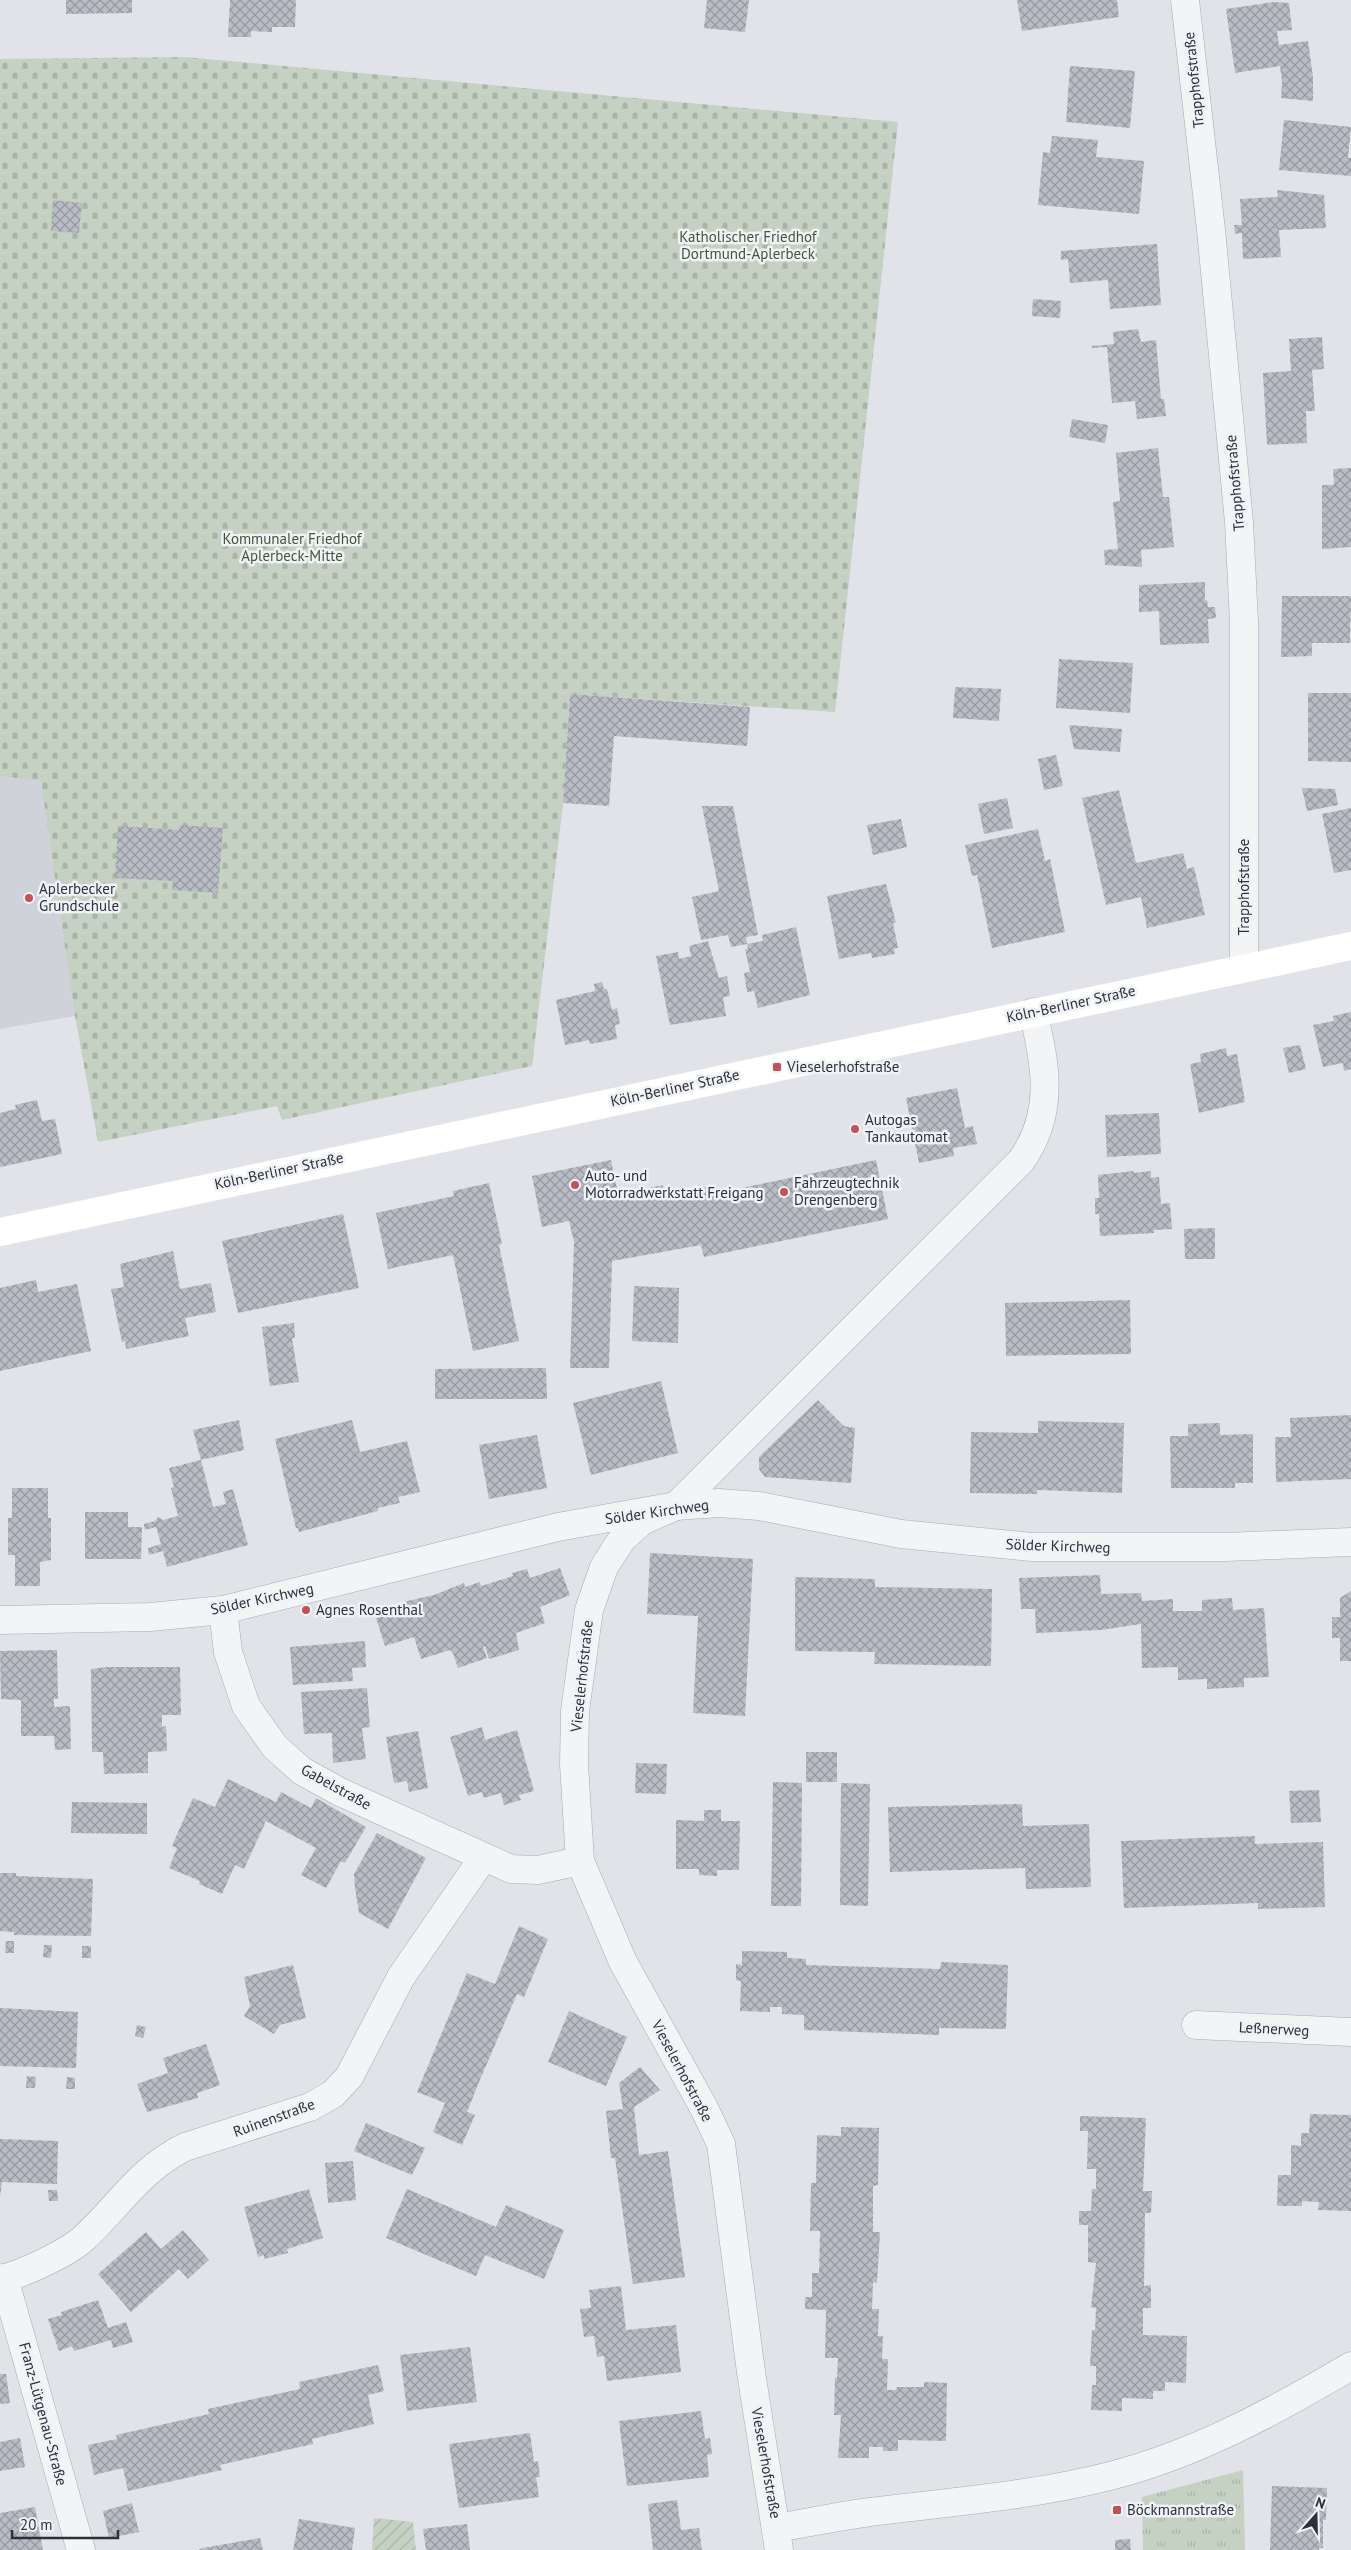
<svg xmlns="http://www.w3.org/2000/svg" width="1351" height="2550" viewBox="0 0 1351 2550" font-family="'PT Sans',sans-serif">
<defs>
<pattern id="grass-tufts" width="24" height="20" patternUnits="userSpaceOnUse" patternTransform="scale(1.25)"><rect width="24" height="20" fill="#c5d1c3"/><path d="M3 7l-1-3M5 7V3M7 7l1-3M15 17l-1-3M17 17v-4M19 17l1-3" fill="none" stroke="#a9b4a8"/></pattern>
<pattern id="cemetery-stones" width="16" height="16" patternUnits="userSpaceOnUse" patternTransform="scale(1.25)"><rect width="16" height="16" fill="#c5d1c3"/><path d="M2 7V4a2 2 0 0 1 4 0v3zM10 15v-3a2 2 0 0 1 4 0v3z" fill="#a9b4a8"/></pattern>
<pattern id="garden-furrows" width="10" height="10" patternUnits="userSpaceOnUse" patternTransform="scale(1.25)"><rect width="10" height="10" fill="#c5d1c3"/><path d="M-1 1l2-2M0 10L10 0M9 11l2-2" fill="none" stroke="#a9b4a8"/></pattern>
<pattern id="building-cross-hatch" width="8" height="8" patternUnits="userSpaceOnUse" patternTransform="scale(1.25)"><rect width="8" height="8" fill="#b9bcc4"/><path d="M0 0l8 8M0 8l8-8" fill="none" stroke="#9799a0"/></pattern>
</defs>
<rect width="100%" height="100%" fill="#e1e3e8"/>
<polygon fill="#cfd2d9" points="0,776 41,780 75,1016 0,1029"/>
<polygon fill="url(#grass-tufts)" points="1243,2470 1245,2550 1143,2550 1142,2497"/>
<polygon fill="url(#cemetery-stones)" points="185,57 898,122 835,712 570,694 563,803 532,1066 282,1120 277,1106 98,1142 75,1016 41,781 0,776 0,59"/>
<polygon fill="url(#garden-furrows)" points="374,2518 413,2522 416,2550 372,2550"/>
<g fill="url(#building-cross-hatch)">
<polygon points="66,0 132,0 132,13 66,14"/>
<polygon points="230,0 296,0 295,27 272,27 272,32 251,31 251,37 228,37"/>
<polygon points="707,0 749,0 745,32 704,28"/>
<polygon points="1017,0 1117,0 1119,17 1022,31"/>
<polygon points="1273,2 1289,3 1292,30 1277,31 1279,45 1308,41 1313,77 1313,101 1281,98 1282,82 1280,66 1235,73 1226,9"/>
<polygon points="1070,66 1135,71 1130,128 1066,122"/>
<polygon points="1284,120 1351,127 1348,158 1351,158 1351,176 1279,170"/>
<polygon points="1052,136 1098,140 1096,157 1144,161 1139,214 1038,205 1043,152 1050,153"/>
<polygon points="1277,190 1324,195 1326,228 1279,230 1281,257 1243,259 1242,233 1235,234 1234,225 1242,225 1240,199 1278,197"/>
<polygon points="53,200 82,203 79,233 51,231"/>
<polygon points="1157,244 1161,305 1110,309 1108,280 1070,283 1068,259 1061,260 1061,251"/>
<polygon points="1033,299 1061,301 1060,318 1032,316"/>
<polygon points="1138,329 1141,342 1156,340 1161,399 1164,399 1166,416 1137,419 1135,401 1112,403 1107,347 1092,348 1092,346 1114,344 1113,332"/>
<polygon points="1322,337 1324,369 1312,370 1315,411 1306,411 1307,443 1267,445 1263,373 1291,371 1289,339"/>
<polygon points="1072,419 1108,425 1105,443 1069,437"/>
<polygon points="1158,448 1163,497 1169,497 1174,547 1141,550 1142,567 1105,565 1104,550 1118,549 1113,502 1120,501 1116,453"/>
<polygon points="1351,468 1351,547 1322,549 1322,485 1334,485 1333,469"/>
<polygon points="1205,582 1205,601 1207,600 1208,607 1215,607 1216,618 1208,619 1209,643 1160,645 1159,611 1139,612 1139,585"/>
<polygon points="1282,596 1351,596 1350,643 1312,643 1312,656 1281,657"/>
<polygon points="1059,659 1133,663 1130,713 1056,708"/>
<polygon points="955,687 1001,689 999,721 953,718"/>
<polygon points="1308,693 1351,693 1351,762 1308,761"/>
<polygon points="570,694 750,707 747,746 614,736 609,806 563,803"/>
<polygon points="1069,725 1122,729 1120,752 1074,749"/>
<polygon points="1056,755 1063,786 1044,790 1038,759"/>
<polygon points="1302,788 1335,789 1338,805 1307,811"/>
<polygon points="1119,790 1136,863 1183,853 1187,869 1194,867 1205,915 1147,928 1141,897 1106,905 1082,798"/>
<polygon points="1007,798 1013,828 984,834 978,804"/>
<polygon points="702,806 733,806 758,935 746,937 747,944 731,947 728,935 701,940 692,897 719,891"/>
<polygon points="1351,808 1351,870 1334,873 1322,814"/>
<polygon points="901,819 907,847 873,855 867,825"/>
<polygon points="180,825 223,828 218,893 172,890 173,881 115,878 118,826 179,830"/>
<polygon points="1038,829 1045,861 1050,859 1065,932 992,948 977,875 972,876 965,845"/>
<polygon points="886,884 896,923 893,923 898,948 894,949 895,954 872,958 871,953 839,959 827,896"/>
<polygon points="796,927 810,995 758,1008 754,991 747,992 744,973 750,972 745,949 748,949 747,944 763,941 762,935"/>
<polygon points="708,941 719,978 727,976 730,996 723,997 726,1016 670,1025 656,956 678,952 679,959 691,956 689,946"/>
<polygon points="602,982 604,989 607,989 612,1010 617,1008 620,1024 615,1025 617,1039 590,1044 589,1040 565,1045 556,1000 595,991 594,984"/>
<polygon points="1351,1012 1351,1069 1344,1071 1343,1063 1323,1067 1313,1025 1334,1021 1333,1016"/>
<polygon points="1300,1045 1306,1069 1289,1073 1283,1048"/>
<polygon points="1226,1048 1227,1056 1237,1054 1245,1102 1199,1113 1190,1064 1201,1062 1200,1054"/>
<polygon points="957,1088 965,1128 973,1126 977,1144 953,1148 954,1156 919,1163 906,1098"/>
<polygon points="37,1100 42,1121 55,1119 62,1154 0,1167 0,1113 16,1109 15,1105"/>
<polygon points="1159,1113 1161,1154 1107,1157 1105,1115"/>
<polygon points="611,1160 618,1194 663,1185 665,1195 706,1187 708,1195 876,1160 888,1219 704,1257 701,1245 612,1261 609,1368 570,1368 574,1242 569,1221 542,1227 532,1176"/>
<polygon points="1134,1171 1134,1173 1151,1171 1151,1178 1159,1177 1161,1204 1170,1203 1172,1229 1154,1230 1154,1233 1100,1236 1099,1214 1095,1214 1095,1198 1099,1198 1098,1175"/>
<polygon points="489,1183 502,1244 499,1245 519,1341 473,1351 453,1255 388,1269 376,1213 454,1196 453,1191"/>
<polygon points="343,1214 359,1288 238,1313 222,1241"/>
<polygon points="1215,1228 1215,1259 1185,1259 1184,1229"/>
<polygon points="173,1251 180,1289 211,1283 216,1312 185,1318 189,1336 126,1349 125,1341 122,1342 111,1289 124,1287 120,1264"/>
<polygon points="36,1280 38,1292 77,1284 91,1351 0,1371 0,1288"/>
<polygon points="634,1286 679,1288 678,1343 632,1341"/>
<polygon points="1130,1300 1131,1354 1006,1356 1005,1303"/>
<polygon points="294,1323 295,1338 292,1338 299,1382 270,1386 262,1327"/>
<polygon points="546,1368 547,1399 435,1399 435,1369"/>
<polygon points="661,1381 678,1453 591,1475 573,1403"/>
<polygon points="818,1400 844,1426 855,1428 851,1483 765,1477 759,1469 759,1457"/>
<polygon points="1351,1415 1351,1479 1276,1482 1275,1437 1291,1437 1290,1418"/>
<polygon points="239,1420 244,1450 201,1460 193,1430"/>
<polygon points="352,1420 360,1452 407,1441 420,1492 398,1497 400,1503 378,1508 378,1511 299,1532 298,1528 296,1528 275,1439"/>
<polygon points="1038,1421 1124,1423 1122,1493 1037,1490 1037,1494 970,1493 971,1432 1038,1433"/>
<polygon points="1220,1423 1220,1435 1253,1434 1253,1483 1235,1483 1235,1488 1171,1488 1170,1436 1188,1436 1188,1424"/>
<polygon points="537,1435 547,1488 489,1499 479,1445"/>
<polygon points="201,1460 213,1507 226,1504 223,1492 233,1489 248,1545 167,1567 163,1551 149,1555 148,1548 161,1544 156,1527 145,1530 144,1524 155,1521 158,1517 163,1520 178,1516 171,1488 174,1487 169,1468"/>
<polygon points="12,1488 48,1488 48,1518 51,1518 51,1560 40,1562 40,1586 15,1586 15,1555 8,1555 8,1518 12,1518"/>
<polygon points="85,1512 128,1512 128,1527 142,1527 141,1559 85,1559"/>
<polygon points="650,1553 753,1559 745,1716 693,1713 698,1616 647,1614"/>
<polygon points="560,1568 570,1595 540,1607 545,1623 516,1633 519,1650 489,1659 485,1646 483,1647 487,1658 458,1668 453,1653 450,1650 421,1659 414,1637 385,1646 376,1618 405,1610 403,1602 434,1595 464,1583 465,1587 480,1582 481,1586 513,1576 512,1573 527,1569 530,1578"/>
<polygon points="1100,1575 1101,1594 1141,1593 1142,1601 1173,1599 1173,1611 1202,1611 1202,1600 1232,1598 1233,1610 1264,1608 1269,1677 1244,1678 1244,1687 1207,1689 1207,1679 1178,1680 1178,1667 1142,1668 1141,1624 1101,1630 1036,1633 1035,1609 1021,1609 1019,1578"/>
<polygon points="795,1577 875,1579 875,1587 992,1589 991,1666 874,1664 875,1652 795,1651"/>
<polygon points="1351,1591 1351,1661 1340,1661 1340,1638 1332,1638 1332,1617 1340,1617 1340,1598"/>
<polygon points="365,1641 366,1667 352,1668 353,1681 293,1685 290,1647"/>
<polygon points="57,1650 58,1699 54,1699 54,1707 70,1706 71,1749 55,1750 54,1736 21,1736 21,1700 1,1699 0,1651"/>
<polygon points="106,1667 180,1667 181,1715 162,1715 162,1727 166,1726 167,1751 148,1752 148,1773 104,1774 103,1752 92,1752 91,1669"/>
<polygon points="367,1688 370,1727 362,1728 366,1759 333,1763 332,1733 304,1734 301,1692"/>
<polygon points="482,1727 485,1740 517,1730 534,1791 519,1795 521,1800 504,1805 501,1793 484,1798 482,1792 468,1796 450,1737"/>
<polygon points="418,1731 428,1788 409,1792 407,1781 394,1783 386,1737"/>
<rect x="806" y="1752" width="31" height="30"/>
<polygon points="636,1763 667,1764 666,1794 635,1793"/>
<polygon points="228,1779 276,1802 281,1792 311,1808 316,1798 366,1827 345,1863 341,1861 326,1888 301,1875 316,1848 266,1821 244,1869 235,1865 222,1894 199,1884 200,1881 169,1868 177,1848 172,1846 193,1798 215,1807"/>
<polygon points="773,1782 802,1783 801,1906 771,1906"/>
<polygon points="841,1783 870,1784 868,1906 840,1905"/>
<polygon points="1319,1790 1321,1822 1291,1823 1289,1791"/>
<polygon points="72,1802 147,1803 147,1834 71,1833"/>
<polygon points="1022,1804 1023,1826 1089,1824 1091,1887 1026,1889 1025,1868 890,1872 888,1807"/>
<polygon points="704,1810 721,1810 721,1821 740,1821 739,1870 717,1870 717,1876 699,1875 699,1869 676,1869 676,1820 704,1821"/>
<polygon points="377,1833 426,1858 388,1929 359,1913 355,1888 354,1874"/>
<polygon points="1255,1836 1255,1844 1323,1842 1325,1907 1258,1909 1258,1903 1124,1908 1121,1841"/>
<polygon points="0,1873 16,1873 16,1876 93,1879 91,1936 14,1935 14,1932 0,1931"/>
<polygon points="519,1926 548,1939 524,1997 517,1994 479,2082 467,2112 475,2115 462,2145 433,2132 445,2103 417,2092 467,1973 495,1984"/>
<polygon points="6,1941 14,1941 14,1953 5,1953"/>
<polygon points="44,1945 52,1945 51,1958 43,1957"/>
<rect x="82" y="1946" width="9" height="12"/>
<polygon points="742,1951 787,1952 787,1958 806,1959 806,1965 940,1969 941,1962 1008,1965 1006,2029 939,2028 939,2035 804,2030 804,2015 782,2014 782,2007 770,2007 770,2012 740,2011 741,1981 736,1980 736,1964 742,1965"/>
<polygon points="293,1965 306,2018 280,2025 274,2034 244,2016 250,2006 244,1977"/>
<polygon points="0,2008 78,2012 76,2068 0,2066"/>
<polygon points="569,2011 627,2037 606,2086 548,2062"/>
<polygon points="137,2025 146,2027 143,2038 135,2036"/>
<polygon points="206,2044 220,2085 197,2093 198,2098 147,2112 137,2084 168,2073 163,2058"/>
<polygon points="640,2067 660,2090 634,2107 639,2155 668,2151 685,2277 633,2284 615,2158 611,2158 606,2111 623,2109 619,2083"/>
<polygon points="27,2076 36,2077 35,2088 26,2088"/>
<polygon points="67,2077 75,2078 75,2089 66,2089"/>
<polygon points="1310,2114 1351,2115 1351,2211 1318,2210 1319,2202 1302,2201 1302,2206 1277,2206 1278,2175 1291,2175 1291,2145 1301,2146 1301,2133 1309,2133"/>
<polygon points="1080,2116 1146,2118 1143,2191 1152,2191 1151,2213 1145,2213 1144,2286 1151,2285 1151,2308 1143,2308 1143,2335 1187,2336 1186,2383 1165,2382 1165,2391 1153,2391 1153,2399 1122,2398 1122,2411 1091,2410 1092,2385 1096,2385 1096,2366 1090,2366 1092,2330 1095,2330 1096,2308 1091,2307 1096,2263 1088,2262 1088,2225 1079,2225 1079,2211 1091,2211 1092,2189 1096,2189 1096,2169 1087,2169 1088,2131 1080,2131"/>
<polygon points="366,2123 425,2148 412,2175 354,2151"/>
<polygon points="841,2127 879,2128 878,2185 873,2186 873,2232 880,2232 877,2283 873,2282 872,2309 879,2309 878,2336 883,2336 882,2359 888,2359 887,2390 896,2390 897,2387 924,2387 924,2382 947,2383 946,2441 898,2440 898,2451 883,2451 883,2447 869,2447 869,2458 838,2458 841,2415 834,2415 835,2378 837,2378 838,2358 825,2358 826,2310 805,2309 805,2297 812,2297 812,2273 819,2273 820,2231 810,2231 811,2183 816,2183 817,2135 841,2136"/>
<polygon points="0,2139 58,2141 57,2184 2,2182 0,2197"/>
<polygon points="353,2161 356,2200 328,2203 325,2163"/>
<polygon points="309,2189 323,2238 287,2249 288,2253 264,2259 264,2255 258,2257 244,2207"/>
<polygon points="407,2189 496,2227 506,2205 564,2230 544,2279 485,2255 476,2276 386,2238"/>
<polygon points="48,2190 57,2190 58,2201 49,2201"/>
<polygon points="183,2230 209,2260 188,2279 179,2269 131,2312 98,2274 146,2232 161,2249"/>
<polygon points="621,2286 626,2330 676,2325 681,2372 607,2381 604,2356 597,2357 594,2336 584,2337 580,2309 591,2308 589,2290"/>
<polygon points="98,2300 108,2328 126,2322 133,2342 113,2348 111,2340 74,2351 72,2346 59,2351 48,2319 62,2315 61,2312"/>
<polygon points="470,2347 477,2402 407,2411 400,2355"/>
<polygon points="378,2365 384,2391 368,2395 374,2424 312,2439 313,2444 220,2465 222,2470 128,2491 123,2468 94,2475 88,2445 117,2439 116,2435 209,2414 208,2409 300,2389 299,2382"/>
<polygon points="0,2374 6,2374 10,2403 0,2404"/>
<polygon points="701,2411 705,2439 710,2438 712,2454 707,2455 709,2477 627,2486 619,2421"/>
<polygon points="530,2433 534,2462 538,2461 540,2477 536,2477 539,2497 459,2508 449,2444"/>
<polygon points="20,2438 25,2467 0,2471 0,2442"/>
<polygon points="1272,2486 1327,2488 1326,2520 1323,2520 1323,2548 1319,2548 1319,2550 1270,2550"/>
<polygon points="677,2500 681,2530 699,2528 702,2550 653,2550 648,2504"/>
<polygon points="132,2503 139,2532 109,2538 103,2511"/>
<polygon points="35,2507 43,2550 0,2550 0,2513"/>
<polygon points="299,2519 355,2528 352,2550 293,2550"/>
<polygon points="467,2524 470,2550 426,2550 423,2529"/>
<polygon points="260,2538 263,2550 198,2550 203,2548"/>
<polygon points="1130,2539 1131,2550 1115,2550 1115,2540"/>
</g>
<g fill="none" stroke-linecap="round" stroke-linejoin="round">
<g stroke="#a7aab1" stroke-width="29">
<g id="street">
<polyline points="1185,0 1211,230 1239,522 1244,622 1244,968"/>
<polyline points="223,1610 228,1652 246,1706 275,1747 302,1771 340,1792 511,1869 538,1870 580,1861"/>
<polyline points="0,1620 150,1617 223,1610 558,1527 676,1506 719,1503 759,1506 901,1534 1032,1547 1225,1547 1351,1542"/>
<polyline points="1196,2025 1351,2032"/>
<polyline points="4,2278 81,2550"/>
<path d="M 0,2279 C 21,2275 67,2253 83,2239 C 119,2206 140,2169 185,2147 L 310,2107 L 333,2094 L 349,2077 L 401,1977 L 483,1858"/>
<path d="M 777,2528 C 808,2523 839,2516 870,2512 C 951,2502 1031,2496 1110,2476 C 1196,2454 1275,2411 1351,2366"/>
<path d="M 779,2550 L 751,2372 L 721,2144 L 704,2108 L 623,1962 L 580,1861 L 574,1764 L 575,1711 L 589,1610 L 604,1567 L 622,1539 L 642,1521 L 676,1506 L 1021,1161 C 1055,1113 1046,1065 1033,1012"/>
</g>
</g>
<use href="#street" stroke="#f3f4f6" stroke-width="28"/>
<polyline stroke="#fff" stroke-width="28" points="0,1232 1351,946"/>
</g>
<g fill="#be545a" stroke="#f0f2f5" stroke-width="2">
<circle cx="29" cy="898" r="5"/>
<rect x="772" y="1062" width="10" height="10" rx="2.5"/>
<circle cx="855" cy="1129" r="5"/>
<circle cx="575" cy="1185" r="5"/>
<circle cx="784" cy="1192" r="5"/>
<circle cx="306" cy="1610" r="5"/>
<rect x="1112" y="2505" width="10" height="10" rx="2.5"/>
</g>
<g text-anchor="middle" stroke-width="5" stroke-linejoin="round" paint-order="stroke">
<g font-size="15" fill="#2b303d" stroke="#f0f2f5">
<text transform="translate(1194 80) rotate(-96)" y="5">Trapphofstraße</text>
<text transform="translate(1235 483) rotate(-95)" y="5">Trapphofstraße</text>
<text transform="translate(1244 887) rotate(-90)" y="5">Trapphofstraße</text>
<text transform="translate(1071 1004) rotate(-12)" y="5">Köln-Berliner Straße</text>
<text transform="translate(675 1088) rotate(-12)" y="5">Köln-Berliner Straße</text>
<text transform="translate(279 1171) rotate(-12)" y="5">Köln-Berliner Straße</text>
<text transform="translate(657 1512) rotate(-8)" y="5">Sölder Kirchweg</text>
<text transform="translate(1058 1546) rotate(2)" y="5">Sölder Kirchweg</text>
<text transform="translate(262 1599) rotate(-12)" y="5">Sölder Kirchweg</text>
<text transform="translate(582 1676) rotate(-84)" y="5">Vieselerhofstraße</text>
<text transform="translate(336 1787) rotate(29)" y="5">Gabelstraße</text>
<text transform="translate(1274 2029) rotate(3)" y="5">Leßnerweg</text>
<text transform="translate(682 2071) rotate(62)" y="5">Vieselerhofstraße</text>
<text transform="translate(274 2118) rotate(-20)" y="5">Ruinenstraße</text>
<text transform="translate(43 2414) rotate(75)" y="5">Franz-Lütgenau-Straße</text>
<text transform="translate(766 2463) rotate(80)" y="5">Vieselerhofstraße</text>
</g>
<g font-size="15" fill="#3d573a" stroke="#f0f2f5">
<text x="748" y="242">Katholischer Friedhof<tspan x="748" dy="17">Dortmund-Aplerbeck</tspan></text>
<text x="292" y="544">Kommunaler Friedhof<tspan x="292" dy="17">Aplerbeck-Mitte</tspan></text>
</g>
<g font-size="15" fill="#2b303d" stroke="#f0f2f5" text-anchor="start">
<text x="39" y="894">Aplerbecker<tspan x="39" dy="17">Grundschule</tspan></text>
<text x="787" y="1072">Vieselerhofstraße</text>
<text x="865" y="1125">Autogas<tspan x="865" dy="17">Tankautomat</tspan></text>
<text x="585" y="1181">Auto- und<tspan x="585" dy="17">Motorradwerkstatt Freigang</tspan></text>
<text x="794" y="1188">Fahrzeugtechnik<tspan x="794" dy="17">Drengenberg</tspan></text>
<text x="316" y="1615">Agnes Rosenthal</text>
<text x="1127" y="2515">Böckmannstraße</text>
</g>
</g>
<g transform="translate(1316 2515) rotate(20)" stroke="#f0f2f5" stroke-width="4" paint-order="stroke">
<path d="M0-4L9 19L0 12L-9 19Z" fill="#2b303d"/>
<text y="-8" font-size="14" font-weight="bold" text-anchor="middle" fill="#2b303d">N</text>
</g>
<path d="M12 2530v8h106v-8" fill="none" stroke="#2b303d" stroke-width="2.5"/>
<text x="20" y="2530" font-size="15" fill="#2b303d" stroke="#f0f2f5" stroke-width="4" paint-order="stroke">20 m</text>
</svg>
